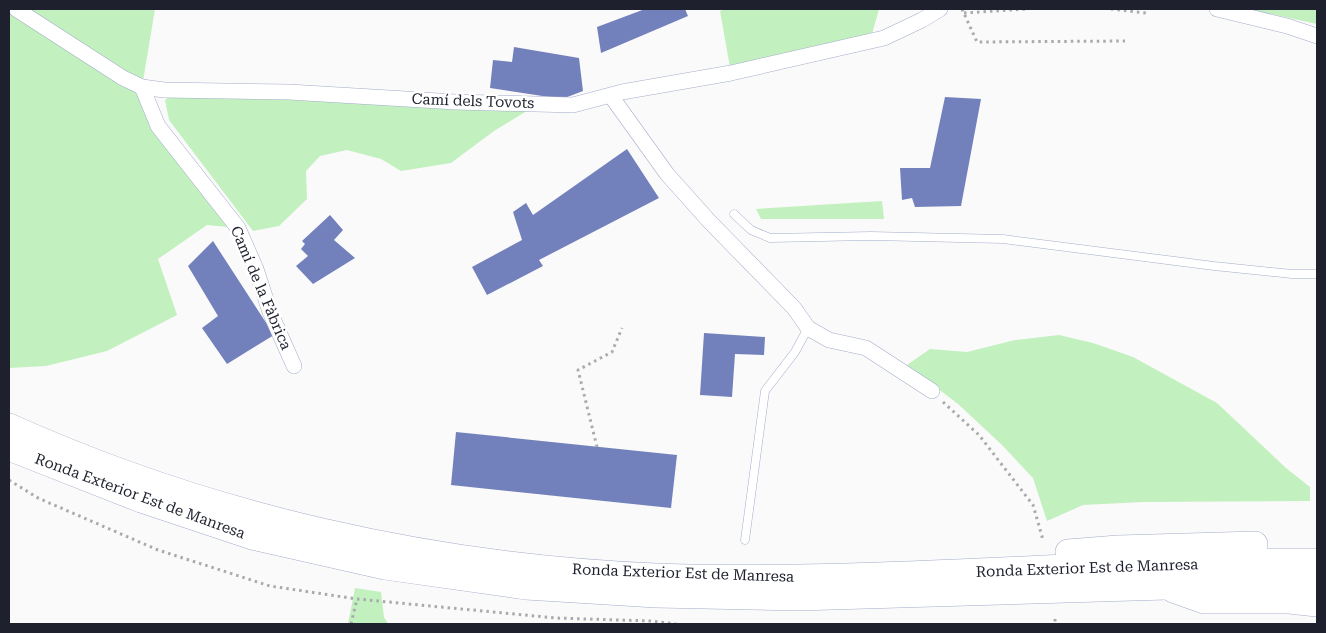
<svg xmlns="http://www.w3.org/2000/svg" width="1326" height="633" viewBox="0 0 1326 633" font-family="'Roboto Serif',serif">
<rect width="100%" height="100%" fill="#fafafa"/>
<g fill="#c3f0bf">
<polygon points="9,9 155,9 142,87 158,126 238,228 207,225 158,259 177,315 107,351 46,366 9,368"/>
<polygon points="725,9 879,9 870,41 731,73 720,11"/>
<polygon points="1249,9 1317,9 1317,24"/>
<polygon points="178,90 538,104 494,131 451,163 401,171 381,159 347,150 320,156 306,171 307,199 279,226 253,231 169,120 165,100"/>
<polygon points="882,201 884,219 761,219 756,209"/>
<polygon points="1059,335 1093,343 1133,357 1217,403 1286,468 1310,487 1310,501 1143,502 1083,505 1047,521 1033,478 1002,445 958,404 907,365 930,349 967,352 1015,340"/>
<polygon points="355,588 381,592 384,617 388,624 348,624"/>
</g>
<g fill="#7281bb">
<polygon points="645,9 685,9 688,16 601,53 597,27"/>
<polygon points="514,47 579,58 583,91 562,99 490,88 493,60 512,62"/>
<polygon points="945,97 981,99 961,206 915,207 912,198 902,200 900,168 930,168"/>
<polygon points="627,149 659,198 539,260 543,266 487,295 472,267 522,240 513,212 526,203 533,215"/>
<polygon points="330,215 343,230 334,240 355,258 313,284 296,266 308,256 301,249 305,244 302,241"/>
<polygon points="213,241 274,335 227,364 202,328 218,316 188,266"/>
<polygon points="704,333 765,337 764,355 735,354 732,397 700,395"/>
<polygon points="456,432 677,455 671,508 451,485"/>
</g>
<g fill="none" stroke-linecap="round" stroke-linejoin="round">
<g stroke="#a4adcb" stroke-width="9">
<g id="service">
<polyline points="734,214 751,230 770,238 871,236 1003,239 1214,266 1292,274 1317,274"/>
<polyline points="745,540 765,391 795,352 808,328"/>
</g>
</g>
<g stroke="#a4adcb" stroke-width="16">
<g id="minor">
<polyline points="16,9 123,78 142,87 164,90 289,92 456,102 573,105 622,92 731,73 884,38 922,20 940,9"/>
<polyline points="1217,9 1287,26 1317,36"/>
<polyline points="142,87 158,126 238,228 256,269 270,312 294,366"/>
<polyline points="611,96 667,174 709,221 794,308 808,328 829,340 866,348 932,391"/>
</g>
</g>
<g stroke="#a4adcb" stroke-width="26">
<g id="trunk">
<path d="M 9,426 C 212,517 434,567 656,576 C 877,584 1097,559 1317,561"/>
<polyline points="9,448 141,500 252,537 385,567 526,587 656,595 798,598 1166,587 1255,580 1317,581"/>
<polyline points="1068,552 1118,548 1255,544"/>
<polyline points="1173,590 1204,601 1289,601 1317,604"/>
</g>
</g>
<g stroke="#a9aaae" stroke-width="3" stroke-dasharray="2.5 4" stroke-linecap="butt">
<polyline points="962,9 977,42 1125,41"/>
<polyline points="1111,9 1146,13"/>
<polyline points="964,13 1027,9"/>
<polyline points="943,402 979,435 1033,505 1043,540"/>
<polyline points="597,447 578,370 612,352 622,328"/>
<polyline points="9,480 38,498 158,550 270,586 357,599 556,618 650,621 676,624"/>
<polyline points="1055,619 1055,624"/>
<polyline points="351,624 357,599"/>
</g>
<use href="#service" stroke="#fff" stroke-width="8"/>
<use href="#minor" stroke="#fff" stroke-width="15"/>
<use href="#trunk" stroke="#fff" stroke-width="25"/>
</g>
<g text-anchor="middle" stroke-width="5" stroke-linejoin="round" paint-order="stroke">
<g font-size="15" fill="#1e212d" stroke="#fff">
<text transform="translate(473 101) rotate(2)" y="5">Camí dels Tovots</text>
<text transform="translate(261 288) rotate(67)" y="5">Camí de la Fàbrica</text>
<text transform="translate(140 496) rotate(20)" y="5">Ronda Exterior Est de Manresa</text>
<text transform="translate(1087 568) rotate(-2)" y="5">Ronda Exterior Est de Manresa</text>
<text transform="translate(683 573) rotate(2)" y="5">Ronda Exterior Est de Manresa</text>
</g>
</g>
<rect width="1326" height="633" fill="none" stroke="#1e212d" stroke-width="20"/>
</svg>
